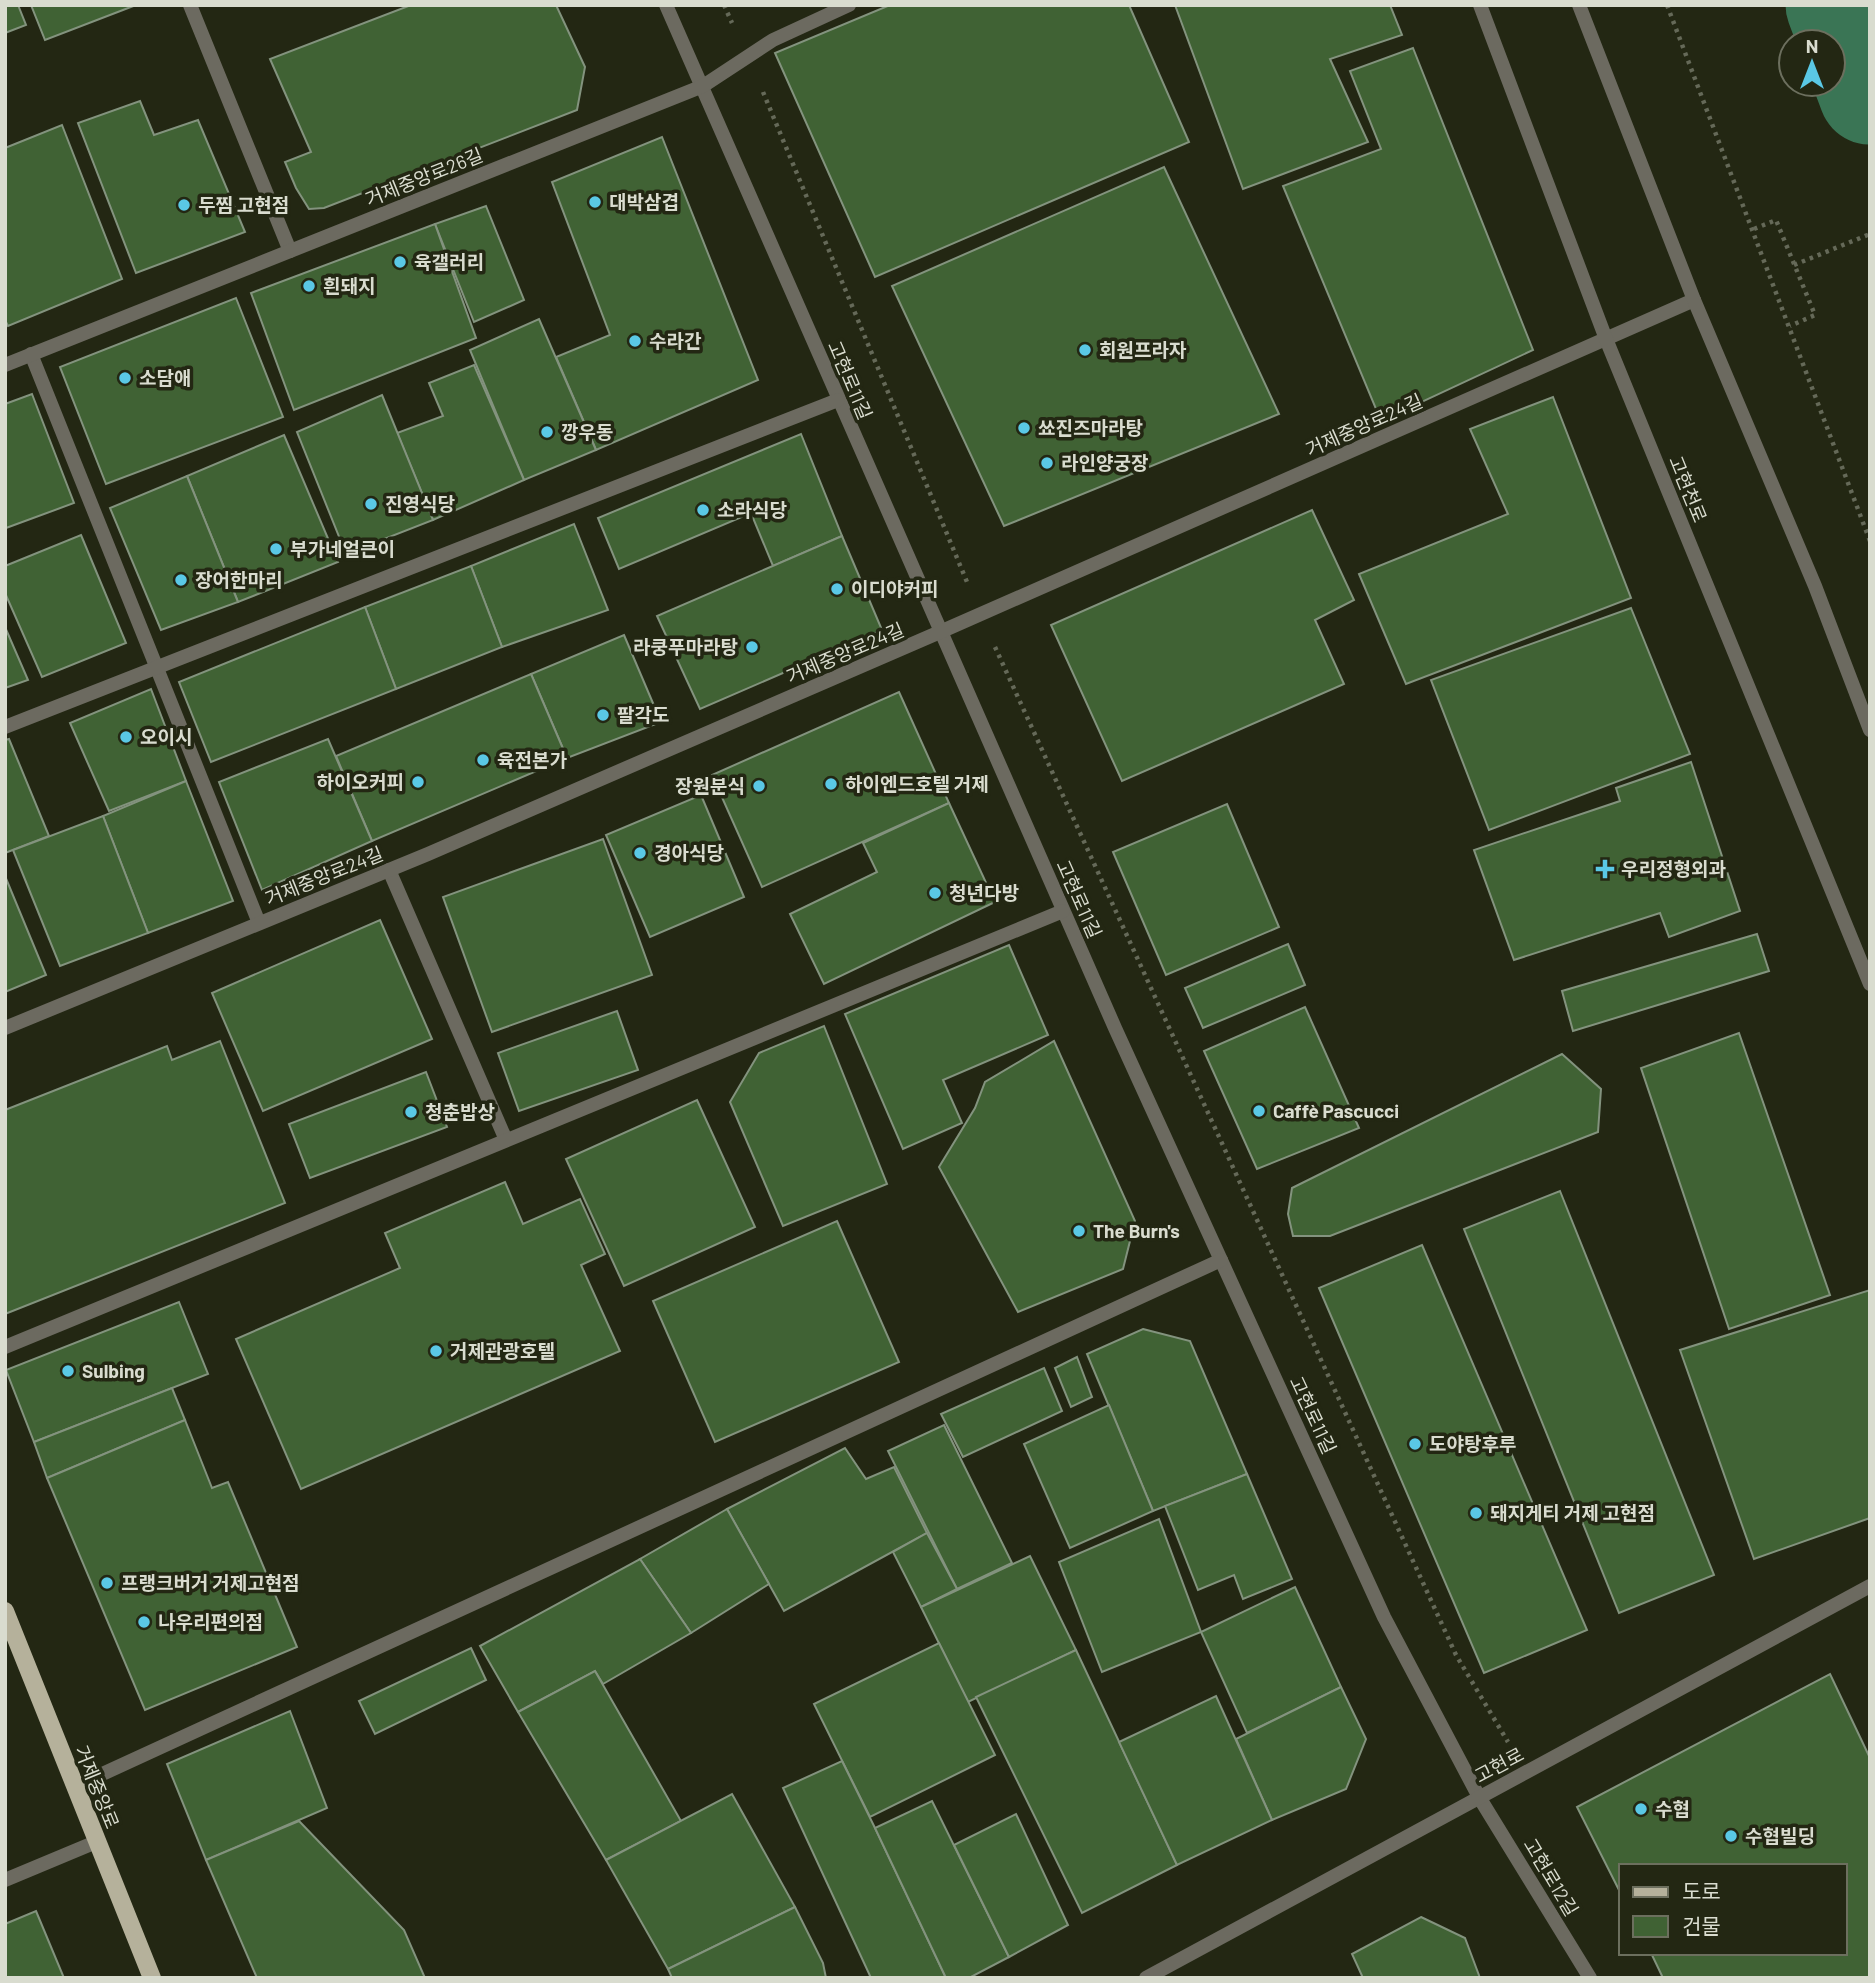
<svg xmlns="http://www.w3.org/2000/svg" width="1875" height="1983" viewBox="0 0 1875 1983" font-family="Barlow,'Noto Sans KR',sans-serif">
<rect width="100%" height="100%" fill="#232713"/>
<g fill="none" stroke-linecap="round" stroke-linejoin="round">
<polyline stroke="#3a7555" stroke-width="103" points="1837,5 1870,93"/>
</g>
<g fill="#406234" stroke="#83937e" stroke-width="2">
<polygon points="5,5 18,5 26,25 5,33"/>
<polygon points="31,5 136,5 45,40"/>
<polygon points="411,5 556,5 585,67 577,110 324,208 309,209 296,188 285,162 311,152 270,59"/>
<polygon points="890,5 1129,5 1189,142 875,277 775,53"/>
<polygon points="1175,5 1390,5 1402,35 1330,59 1368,142 1243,189"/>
<polygon points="1413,48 1533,350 1381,421 1283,186 1381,149 1350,71"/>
<polygon points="140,101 154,135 198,120 245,232 136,273 78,123"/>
<polygon points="62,125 122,279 8,326 5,320 5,148"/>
<polygon points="662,137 758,380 596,450 556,357 610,335 552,182"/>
<polygon points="1164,167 1279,414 1004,526 892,286"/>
<polygon points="486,206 524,300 474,322 435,224"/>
<polygon points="435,224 476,338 294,410 251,293"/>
<polygon points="236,298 283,417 106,484 60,367"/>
<polygon points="539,319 596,450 524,480 470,350"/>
<polygon points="474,365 524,480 433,520 397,433 443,416 429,383"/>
<polygon points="32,394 74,503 6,528 5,404"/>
<polygon points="382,395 433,520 346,554 297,432"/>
<polygon points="1553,397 1631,598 1406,684 1359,574 1508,514 1470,429"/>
<polygon points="801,434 842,536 773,566 751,513 619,569 598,518"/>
<polygon points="284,435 338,562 238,602 187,476"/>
<polygon points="187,476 238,602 161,630 110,508"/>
<polygon points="1312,510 1354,600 1315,620 1344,684 1122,781 1051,625"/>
<polygon points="574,524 608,610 502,647 471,566"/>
<polygon points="81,535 126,643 42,677 5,593 5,566"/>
<polygon points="842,536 882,630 700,709 657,616"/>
<polygon points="471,566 502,647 396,689 365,607"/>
<polygon points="365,607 396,689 211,762 179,682"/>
<polygon points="1631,608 1690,754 1489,830 1431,680"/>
<polygon points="5,627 28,680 5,688"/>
<polygon points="624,635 661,722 567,758 531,674"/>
<polygon points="531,674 567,758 372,841 336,756"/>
<polygon points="151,689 186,781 109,811 70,723"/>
<polygon points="899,692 949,803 762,887 712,775"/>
<polygon points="9,739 49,836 5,853 5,740"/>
<polygon points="328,739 372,841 262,890 219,782"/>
<polygon points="1691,762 1740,911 1669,937 1660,913 1514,960 1474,850 1620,801 1616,788"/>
<polygon points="186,781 233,901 148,933 103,816"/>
<polygon points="701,795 744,897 650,937 606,835"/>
<polygon points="949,803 995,902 824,984 790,914 877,872 863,843"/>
<polygon points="1227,804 1279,927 1166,975 1113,852"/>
<polygon points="103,816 148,933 60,966 13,850"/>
<polygon points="603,839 652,975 492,1032 443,897"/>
<polygon points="5,876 46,975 5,992"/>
<polygon points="380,920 432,1039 263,1111 212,993"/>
<polygon points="1757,934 1769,971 1573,1031 1562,991"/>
<polygon points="1288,944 1305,985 1203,1028 1185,988"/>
<polygon points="1009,945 1048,1035 943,1080 962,1123 903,1149 845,1014"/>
<polygon points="1305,1007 1359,1128 1257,1169 1204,1051"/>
<polygon points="617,1011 638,1070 519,1111 498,1053"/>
<polygon points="824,1026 887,1184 783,1226 730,1102 759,1053"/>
<polygon points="1739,1033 1830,1295 1729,1329 1641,1068"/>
<polygon points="220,1041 285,1203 5,1314 5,1110 167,1046 172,1060"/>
<polygon points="1054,1041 1135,1221 1123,1269 1018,1312 939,1167 975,1108 985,1082"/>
<polygon points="1562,1054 1601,1089 1598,1132 1330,1236 1293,1236 1288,1214 1292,1188"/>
<polygon points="426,1072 447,1127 310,1178 289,1124"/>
<polygon points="697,1100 755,1227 624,1286 566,1159"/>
<polygon points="505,1182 523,1224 580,1199 605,1254 581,1265 620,1351 301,1489 236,1339 400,1268 385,1233"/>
<polygon points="1560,1191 1714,1575 1619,1613 1464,1229"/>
<polygon points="837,1221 899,1362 715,1442 653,1301"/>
<polygon points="1422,1245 1587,1630 1484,1673 1319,1288"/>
<polygon points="1870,1290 1870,1518 1754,1559 1680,1350"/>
<polygon points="179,1302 208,1374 34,1442 6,1370"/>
<polygon points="1143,1329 1190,1341 1247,1474 1153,1511 1087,1354"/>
<polygon points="1077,1357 1092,1397 1071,1407 1055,1368"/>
<polygon points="1044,1368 1062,1411 963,1457 941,1414"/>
<polygon points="172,1388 185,1420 47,1478 34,1442"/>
<polygon points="1109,1405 1153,1511 1070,1548 1024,1444"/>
<polygon points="185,1420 212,1488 228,1482 297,1647 145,1710 47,1478"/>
<polygon points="944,1425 1012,1563 957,1589 888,1451"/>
<polygon points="845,1448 866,1479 894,1467 927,1533 784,1611 727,1509"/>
<polygon points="1247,1474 1292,1579 1243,1599 1234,1575 1198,1590 1165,1506"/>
<polygon points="727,1509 769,1584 691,1633 640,1559"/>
<polygon points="1159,1519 1201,1632 1102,1672 1059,1562"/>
<polygon points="927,1533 957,1589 921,1607 893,1552"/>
<polygon points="1030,1556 1076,1650 968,1702 921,1607"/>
<polygon points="640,1559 691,1633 603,1684 595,1671 518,1712 480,1646"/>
<polygon points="1295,1587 1341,1687 1247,1733 1201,1632"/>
<polygon points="939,1643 995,1755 870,1817 814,1704"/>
<polygon points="471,1648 486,1680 375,1734 359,1701"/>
<polygon points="1076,1650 1177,1865 1082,1913 976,1697"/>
<polygon points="595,1671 681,1821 606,1860 518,1712"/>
<polygon points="1830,1674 1870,1758 1870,1978 1663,1978 1651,1953 1845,1953 1845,1866 1621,1866 1621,1894 1577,1807"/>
<polygon points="1341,1687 1366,1739 1346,1789 1272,1820 1236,1739"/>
<polygon points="1216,1696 1272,1820 1177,1865 1119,1742"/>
<polygon points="290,1711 327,1808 206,1860 167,1764"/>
<polygon points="842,1761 875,1828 946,1978 871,1978 783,1788"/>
<polygon points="732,1794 795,1907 668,1969 606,1860"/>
<polygon points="932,1801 1009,1957 969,1978 946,1978 875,1828"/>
<polygon points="1016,1814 1068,1925 1009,1957 954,1845"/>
<polygon points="299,1821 404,1930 425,1978 257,1978 206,1860"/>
<polygon points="795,1907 823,1963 826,1978 672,1978 668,1969"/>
<polygon points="36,1911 64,1978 5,1978 5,1924"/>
<polygon points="1421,1917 1465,1938 1480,1978 1363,1978 1352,1954"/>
</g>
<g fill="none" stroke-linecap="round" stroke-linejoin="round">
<g stroke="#656958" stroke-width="4.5" stroke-dasharray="3.5 5" stroke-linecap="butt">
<polyline points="724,5 732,23"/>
<polyline points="1667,5 1870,541"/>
<polyline points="763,92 967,582"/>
<polyline points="1754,229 1776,220 1815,315 1790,326"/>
<polyline points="1794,265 1870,234"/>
<polyline points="995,647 1456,1655 1508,1742"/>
</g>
<polyline stroke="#6c6a60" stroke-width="14" points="31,354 259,923"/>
<g stroke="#6c6a60" stroke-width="14">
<polyline points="190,5 290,251"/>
<polyline points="666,5 1115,1028 1384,1617 1479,1797 1590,1978"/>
<polyline points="5,365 703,86 773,40 849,5"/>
<polyline points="5,727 838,400"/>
<polyline points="389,870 506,1140"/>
<polyline points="5,1028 428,854 940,632 1694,300"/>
<polyline points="5,1347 1063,911"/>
<polyline points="74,1787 1221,1260"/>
<polyline points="5,1880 96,1842"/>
</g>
<g stroke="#6c6a60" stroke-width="14">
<polyline points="1480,5 1606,339 1870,984"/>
<polyline points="1579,5 1694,300 1815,586 1870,730"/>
<polyline points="1146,1978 1870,1586"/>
</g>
<polyline stroke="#b5b19b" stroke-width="18" points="5,1611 152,1978"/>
</g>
<g fill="#5ac8e5" stroke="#232713" stroke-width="2.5">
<circle cx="595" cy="202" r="7"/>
<circle cx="184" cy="205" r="7"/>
<circle cx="400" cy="262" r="7"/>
<circle cx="309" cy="286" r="7"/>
<circle cx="635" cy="341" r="7"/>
<circle cx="1085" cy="350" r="7"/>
<circle cx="125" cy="378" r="7"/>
<circle cx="1024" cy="428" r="7"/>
<circle cx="547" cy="432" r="7"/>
<circle cx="1047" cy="463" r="7"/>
<circle cx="371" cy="504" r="7"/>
<circle cx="703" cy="510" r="7"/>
<circle cx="276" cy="549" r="7"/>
<circle cx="181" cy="580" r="7"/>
<circle cx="837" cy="589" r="7"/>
<circle cx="752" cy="647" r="7"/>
<circle cx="603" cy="715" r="7"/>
<circle cx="126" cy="737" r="7"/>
<circle cx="483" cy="760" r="7"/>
<circle cx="418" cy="782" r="7"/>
<circle cx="831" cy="784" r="7"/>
<circle cx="759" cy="786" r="7"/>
<circle cx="640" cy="853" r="7"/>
<path d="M1601.5 858.5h7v7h7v7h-7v7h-7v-7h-7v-7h7z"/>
<circle cx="935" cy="893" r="7"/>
<circle cx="1259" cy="1111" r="7"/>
<circle cx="411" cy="1112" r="7"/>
<circle cx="1079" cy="1231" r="7"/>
<circle cx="436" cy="1351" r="7"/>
<circle cx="68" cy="1371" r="7"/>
<circle cx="1415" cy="1444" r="7"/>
<circle cx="1476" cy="1513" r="7"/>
<circle cx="107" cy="1583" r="7"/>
<circle cx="144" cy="1622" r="7"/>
<circle cx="1641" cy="1809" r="7"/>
<circle cx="1731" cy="1836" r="7"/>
</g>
<g text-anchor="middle" stroke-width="7" stroke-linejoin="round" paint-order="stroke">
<g font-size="19" fill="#d9dccf" stroke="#232713">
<text transform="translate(424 177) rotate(-22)" y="7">거제중앙로26길</text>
<text transform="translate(850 380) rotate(67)" y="7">고현로11길</text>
<text transform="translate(1364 425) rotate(-24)" y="7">거제중앙로24길</text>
<text transform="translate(1688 489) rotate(68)" y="7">고현천로</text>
<text transform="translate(845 653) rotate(-23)" y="7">거제중앙로24길</text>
<text transform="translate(324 876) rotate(-22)" y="7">거제중앙로24길</text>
<text transform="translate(1079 899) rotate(66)" y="7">고현로11길</text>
<text transform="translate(1313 1415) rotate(65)" y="7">고현로11길</text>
<text transform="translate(1499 1765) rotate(-28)" y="7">고현로</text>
<text transform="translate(97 1787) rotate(68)" y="7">거제중앙로</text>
<text transform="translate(1551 1877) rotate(59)" y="7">고현로12길</text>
</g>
<g font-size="19" font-weight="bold" fill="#d9dccf" stroke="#232713" text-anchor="start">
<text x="609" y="209">대박삼겹</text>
<text x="198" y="212">두찜 고현점</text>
<text x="414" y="269">육갤러리</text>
<text x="323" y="293">흰돼지</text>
<text x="649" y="348">수라간</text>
<text x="1099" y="357">회원프라자</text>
<text x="139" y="385">소담애</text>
<text x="1038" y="435">쑈진즈마라탕</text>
<text x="561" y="439">깡우동</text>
<text x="1061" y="470">라인양궁장</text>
<text x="385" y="511">진영식당</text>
<text x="717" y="517">소라식당</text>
<text x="290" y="556">부가네얼큰이</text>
<text x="195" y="587">장어한마리</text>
<text x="851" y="596">이디야커피</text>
<text x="738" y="654" text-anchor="end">라쿵푸마라탕</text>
<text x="617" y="722">팔각도</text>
<text x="140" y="744">오이시</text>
<text x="497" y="767">육전본가</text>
<text x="404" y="789" text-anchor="end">하이오커피</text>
<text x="845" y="791">하이엔드호텔 거제</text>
<text x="745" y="793" text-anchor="end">장원분식</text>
<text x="654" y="860">경아식당</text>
<text x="1621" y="876">우리정형외과</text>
<text x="949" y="900">청년다방</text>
<text x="1273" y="1118">Caffè Pascucci</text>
<text x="425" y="1119">청춘밥상</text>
<text x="1093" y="1238">The Burn's</text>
<text x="450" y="1358">거제관광호텔</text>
<text x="82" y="1378">Sulbing</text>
<text x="1429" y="1451">도야탕후루</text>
<text x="1490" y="1520">돼지게티 거제 고현점</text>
<text x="121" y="1590">프랭크버거 거제고현점</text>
<text x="158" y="1629">나우리편의점</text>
<text x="1655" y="1816">수협</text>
<text x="1745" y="1843">수협빌딩</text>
</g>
</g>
<rect width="1875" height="1983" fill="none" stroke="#d9dccf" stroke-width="14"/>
<rect x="1619" y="1864" width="228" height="91" fill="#232713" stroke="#6c6f5e" stroke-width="2"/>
<rect x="1633" y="1887" width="35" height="10" fill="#b5b19b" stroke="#6c6f5e" stroke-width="2"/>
<text x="1682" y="1899" font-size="21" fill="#d9dccf">도로</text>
<rect x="1633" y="1916" width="35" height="21" fill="#406234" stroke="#6c6f5e" stroke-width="2"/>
<text x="1682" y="1934" font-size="21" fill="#d9dccf">건물</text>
<g transform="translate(1812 63)"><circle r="33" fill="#232713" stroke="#6c6f5e" stroke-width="2"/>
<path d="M0-5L12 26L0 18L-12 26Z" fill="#5ac8e5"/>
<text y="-10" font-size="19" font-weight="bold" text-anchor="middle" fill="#d9dccf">N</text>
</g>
</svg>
